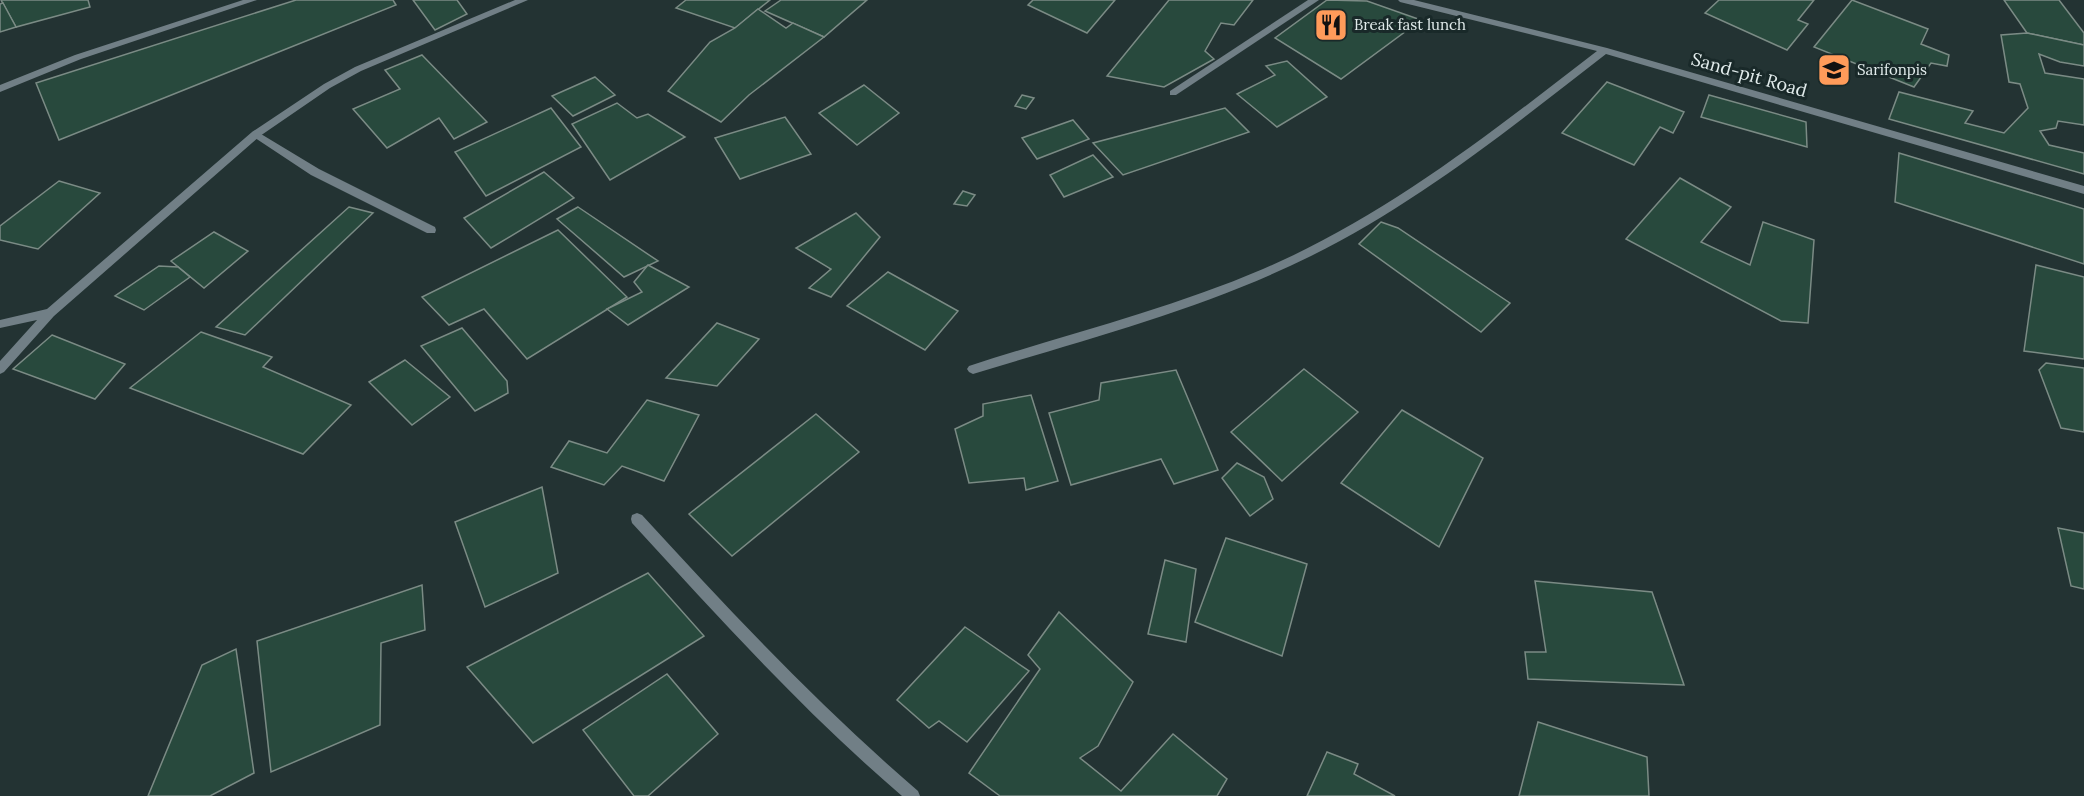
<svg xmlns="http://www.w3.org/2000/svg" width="2084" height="796" viewBox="0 0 2084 796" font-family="Lora,serif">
<rect width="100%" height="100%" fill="#233333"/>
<g fill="#28493d" stroke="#7b8b85" stroke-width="1.5">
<polygon points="1,0 88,0 90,7 16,27"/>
<polygon points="296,0 393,0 396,5 59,140 36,83"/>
<polygon points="413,0 457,0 467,14 435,30"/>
<polygon points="686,0 770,0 735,28 676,8"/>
<polygon points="781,0 867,0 824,37 765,11"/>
<polygon points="1033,0 1115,0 1087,33 1028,5"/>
<polygon points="1169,0 1253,0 1234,25 1221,23 1205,51 1214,59 1164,87 1107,76"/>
<polygon points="1327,0 1367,1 1421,20 1341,79 1275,38"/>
<polygon points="1719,0 1814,0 1798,20 1808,24 1787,50 1705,13"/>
<polygon points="1852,0 1928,29 1921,44 1949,55 1947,66 1931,63 1914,87 1814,47"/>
<polygon points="2004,0 2059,0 2084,33 2084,45 2027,33"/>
<polygon points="3,3 16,27 0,32 0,4"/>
<polygon points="758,9 786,28 793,23 824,37 749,95 721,122 668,91 710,42 735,28"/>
<polygon points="2027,33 2084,45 2084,66 2060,62 2039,54 2045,73 2084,79 2084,125 2058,121 2056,128 2040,131 2049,145 2084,153 2084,174 1889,119 1899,92 1973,111 1965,123 2004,133 2028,108 2020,84 2009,82 2001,35"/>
<polygon points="422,55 487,122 454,139 439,118 387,148 353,109 400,89 385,70"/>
<polygon points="1287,61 1327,97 1277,127 1237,94 1275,75 1266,66"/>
<polygon points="595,77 615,95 573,116 552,96"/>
<polygon points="1607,82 1684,112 1673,133 1660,127 1634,165 1562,133"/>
<polygon points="864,85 899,113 857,145 819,113"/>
<polygon points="1022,95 1034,98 1026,109 1015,106"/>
<polygon points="1709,95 1806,122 1807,147 1701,117"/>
<polygon points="617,103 637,118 648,114 685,137 610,180 572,124"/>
<polygon points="551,108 581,147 486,196 455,152"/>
<polygon points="1225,108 1249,132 1123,175 1093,143"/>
<polygon points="785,117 811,154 740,179 715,138"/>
<polygon points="1073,120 1089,139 1037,159 1022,138"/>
<polygon points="1899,153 2084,209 2084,264 1895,202"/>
<polygon points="1093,155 1113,177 1064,197 1050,175"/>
<polygon points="544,172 574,198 491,248 464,218"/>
<polygon points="1680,178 1731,207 1701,242 1750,265 1763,222 1814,240 1808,323 1781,321 1626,239"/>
<polygon points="59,181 100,193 38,249 0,240 0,226"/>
<polygon points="963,191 975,195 967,206 954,204"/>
<polygon points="349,207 373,213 245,335 216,327"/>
<polygon points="578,207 658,261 624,277 557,219"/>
<polygon points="856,213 880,237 831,297 809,288 831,269 796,248"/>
<polygon points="1381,222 1398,228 1510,303 1481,332 1359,244"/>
<polygon points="558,230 627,297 527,359 484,309 449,325 422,297"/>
<polygon points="214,232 248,251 204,288 171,261"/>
<polygon points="648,265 689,287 628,325 607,309 642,292 634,282"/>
<polygon points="2036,265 2084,277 2084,359 2024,351"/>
<polygon points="159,266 178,267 190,277 144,310 115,296"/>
<polygon points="888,272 958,311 925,350 847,306"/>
<polygon points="717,323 759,339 717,386 666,378"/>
<polygon points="462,328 507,381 508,393 475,411 421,346"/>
<polygon points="201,332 272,357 263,367 351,405 303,454 130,388"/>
<polygon points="52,335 125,364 95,399 13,369"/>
<polygon points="405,360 450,397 412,425 369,382"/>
<polygon points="2046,363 2084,368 2084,432 2061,428 2039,370"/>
<polygon points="1304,369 1358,412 1282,481 1231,432"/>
<polygon points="1176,370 1218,470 1174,484 1161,459 1071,485 1049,413 1099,400 1101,383"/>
<polygon points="1031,395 1058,481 1026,490 1024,478 969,483 955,429 983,416 983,404"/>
<polygon points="647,400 699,415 664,481 622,466 604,485 551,467 569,441 607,453"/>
<polygon points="1402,410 1483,458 1439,547 1341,483"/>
<polygon points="816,414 859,452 732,556 689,514"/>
<polygon points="1237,463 1264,477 1273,499 1250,516 1222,478"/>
<polygon points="542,487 558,573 485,607 455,522"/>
<polygon points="2058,528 2084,533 2084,589 2071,586"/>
<polygon points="1226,538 1307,564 1282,656 1195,622"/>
<polygon points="1165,560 1196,569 1186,642 1148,634"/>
<polygon points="648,573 704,636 533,743 467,667"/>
<polygon points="1535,581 1652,592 1684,685 1528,679 1525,652 1546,652"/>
<polygon points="422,585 425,630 381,643 380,725 271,772 257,641"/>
<polygon points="1059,612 1133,682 1098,746 1080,758 1121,791 1173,734 1227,779 1217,796 1000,796 969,773 1040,669 1028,655"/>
<polygon points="965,627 1029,671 967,742 939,721 929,728 897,700"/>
<polygon points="236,649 254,773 210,796 148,796 202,665"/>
<polygon points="667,674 718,734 648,796 634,796 583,730"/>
<polygon points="1538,722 1647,757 1649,796 1519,796"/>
<polygon points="1327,752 1358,764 1354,774 1395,796 1307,796"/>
</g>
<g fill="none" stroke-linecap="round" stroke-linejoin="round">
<polygon fill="#717f86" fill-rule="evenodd" points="256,131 319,169 435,227 436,230 435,233 427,233 311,175 252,136 252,132"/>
<g fill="#717f86" fill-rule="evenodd">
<polygon points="243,0 257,0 81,59 0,92 0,85 75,55"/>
<polygon points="515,0 528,0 361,71 330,88 260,136 54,316 4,372 0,374 0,361 37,320 0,328 0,320 47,309 252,132 324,84 355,67"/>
<polygon points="1308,0 1319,0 1176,95 1170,95 1170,91"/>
<path d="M 1398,0 L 1414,0 L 1607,48 L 2084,186 L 2084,194 L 1606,54 C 1512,127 1418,203 1311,256 C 1204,309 1087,339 973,374 L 969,372 L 967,369 L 969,366 C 1067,334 1167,310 1263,269 C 1385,217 1492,132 1597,51 L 1400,2 Z"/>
<path d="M 637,513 L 642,515 C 730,611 819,706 918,791 L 920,796 L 902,796 C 804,712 719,618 632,523 L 631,519 L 632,515 Z"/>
</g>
</g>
<defs>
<g id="restaurant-square" transform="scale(1.725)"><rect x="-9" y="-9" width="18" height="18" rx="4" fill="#ff9b5a" stroke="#192929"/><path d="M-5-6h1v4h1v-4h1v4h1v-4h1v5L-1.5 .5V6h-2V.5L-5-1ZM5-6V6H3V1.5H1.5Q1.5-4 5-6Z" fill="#111"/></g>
<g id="school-square" transform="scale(1.725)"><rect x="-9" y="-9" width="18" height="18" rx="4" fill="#ff9b5a" stroke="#192929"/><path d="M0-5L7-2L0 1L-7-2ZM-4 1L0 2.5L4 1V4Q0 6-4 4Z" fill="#111"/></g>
</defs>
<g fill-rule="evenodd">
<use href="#restaurant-square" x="1331" y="25"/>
<use href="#school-square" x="1834" y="70"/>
</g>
<g text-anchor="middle" stroke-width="6" stroke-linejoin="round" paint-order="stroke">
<g font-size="15" fill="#e2ecec" stroke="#192929" text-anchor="start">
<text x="1354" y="30">Break fast lunch</text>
<text x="1857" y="75">Sarifonpis</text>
</g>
<g font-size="18" fill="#e2ecec" stroke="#192929">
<text transform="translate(1749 75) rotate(16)" y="6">Sand-pit Road</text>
</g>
</g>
</svg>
